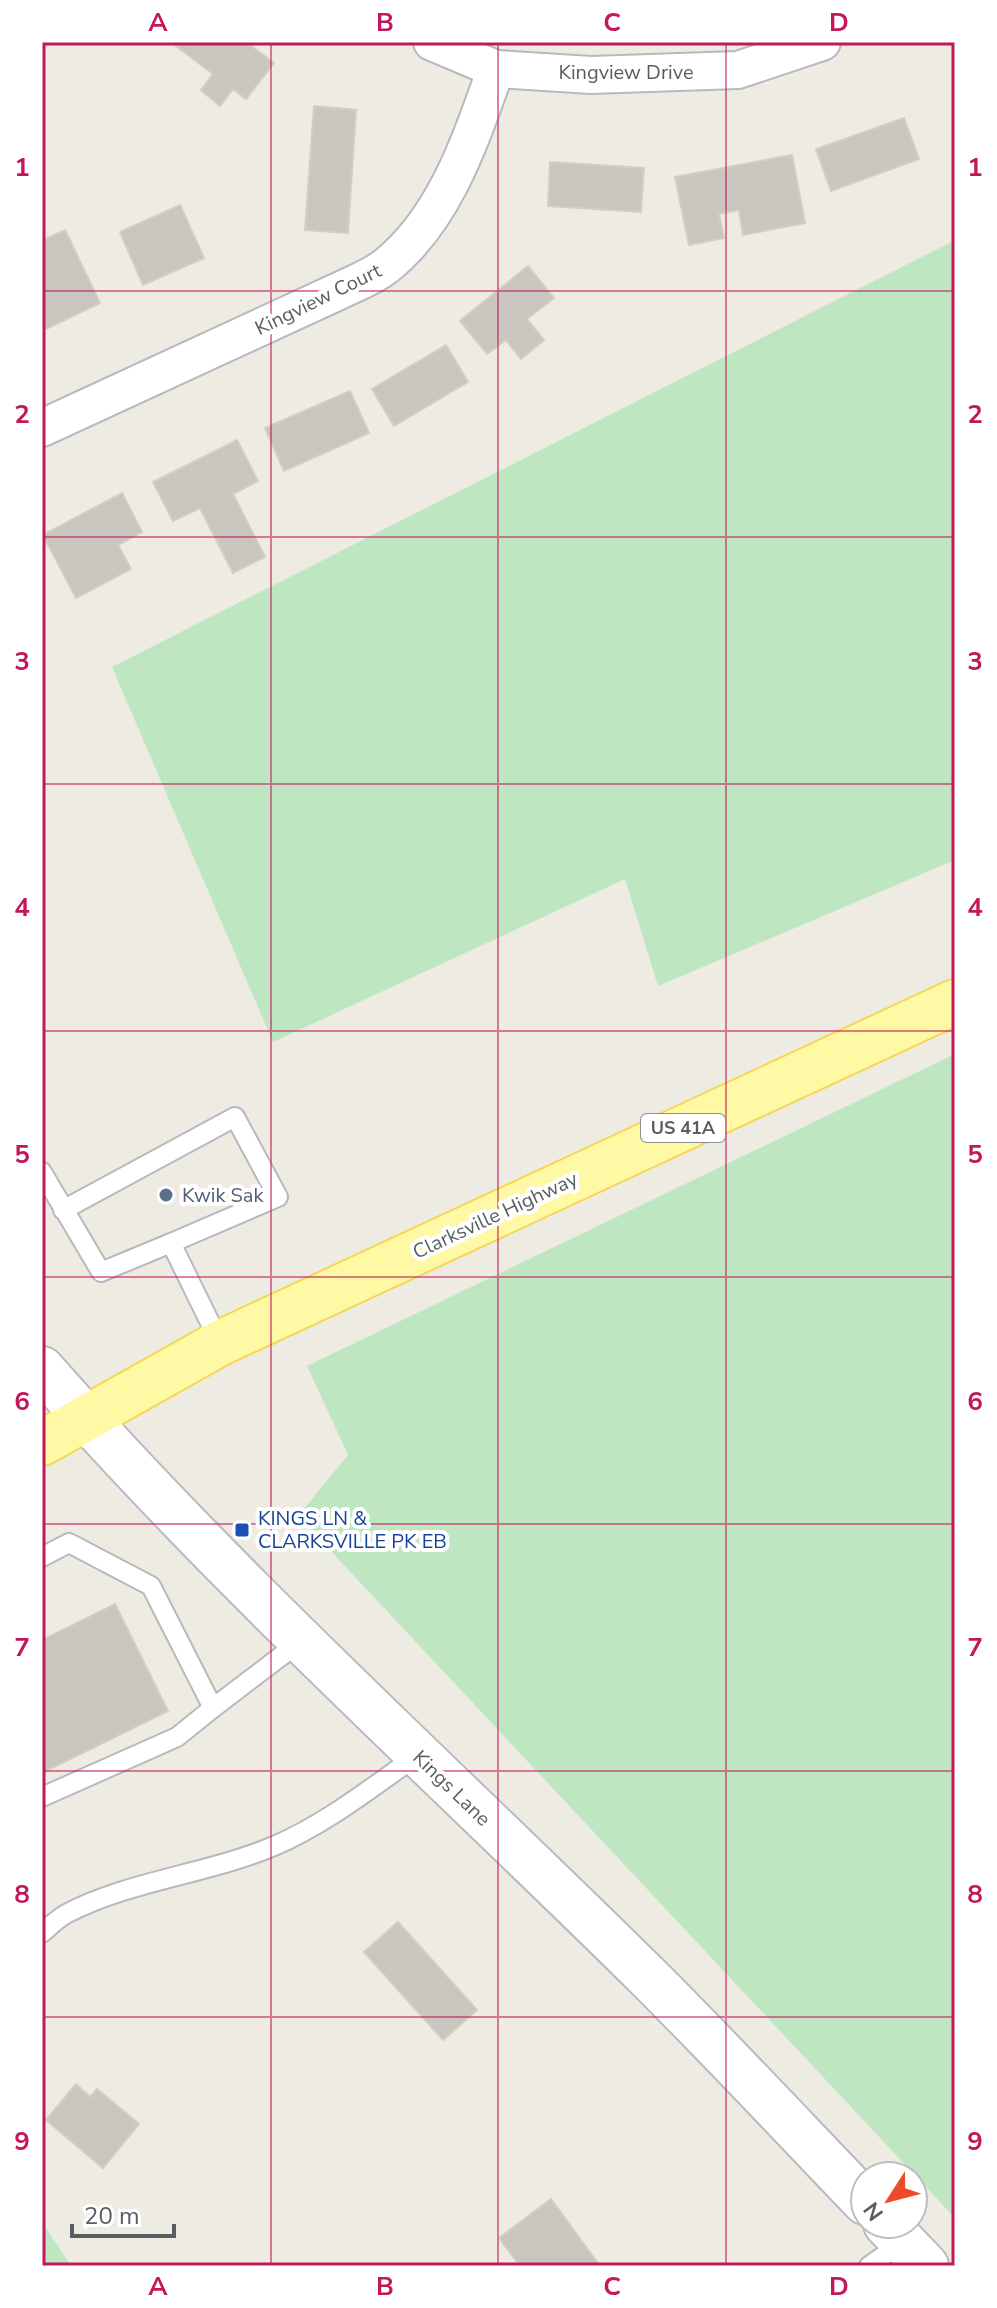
<svg xmlns="http://www.w3.org/2000/svg" width="997" height="2308" viewBox="0 0 997 2308" font-family="'Nunito Sans',sans-serif">
<rect width="100%" height="100%" fill="#eeece2"/>
<g fill="#bde6c1">
<polygon points="955,240 955,860 658,986 625,879 273,1042 112,667"/>
<polygon points="955,1054 955,2218 298,1516 348,1455 307,1366"/>
<polygon points="42,2222 71,2266 42,2266"/>
</g>
<g fill="#c8c6bf" stroke="#d2cec0" stroke-width="2">
<polygon points="179,42 246,42 274,63 246,99 233,89 220,106 201,90 213,74 176,46"/>
<polygon points="314,106 356,110 348,233 305,230"/>
<polygon points="904,118 919,159 831,191 816,149"/>
<polygon points="792,155 805,223 743,235 739,210 719,214 724,238 689,245 675,177"/>
<polygon points="550,162 644,168 641,212 548,206"/>
<polygon points="180,205 204,258 143,285 120,232"/>
<polygon points="65,230 100,303 42,331 42,241"/>
<polygon points="528,266 554,298 527,319 544,340 521,359 506,340 487,354 460,321"/>
<polygon points="446,345 468,382 394,426 372,389"/>
<polygon points="350,391 369,433 284,471 265,428"/>
<polygon points="237,440 258,481 233,494 265,557 233,573 200,508 173,521 153,482"/>
<polygon points="122,493 142,532 118,545 131,569 76,598 43,535"/>
<polygon points="115,1604 168,1711 42,1773 42,1640"/>
<polygon points="398,1922 477,2010 443,2040 364,1952"/>
<polygon points="76,2084 90,2097 97,2089 139,2124 103,2168 46,2120"/>
<polygon points="551,2199 600,2266 520,2266 499,2238"/>
</g>
<g fill="none" stroke-linecap="round" stroke-linejoin="round">
<g stroke="#b7b9bf" stroke-width="22">
<g id="lane">
<polyline points="42,1172 101,1272 171,1243 220,1343"/>
<polyline points="63,1210 235,1117 278,1197 171,1243"/>
<polyline points="42,1557 69,1543 151,1586 213,1708 301,1641"/>
<polyline points="42,1797 177,1737 213,1708"/>
<path d="M 42,1933 C 49,1927 57,1919 66,1914 C 128,1881 208,1874 274,1846 C 326,1824 372,1787 418,1755"/>
<polyline points="869,2266 903,2242"/>
</g>
</g>
<g stroke="#b7b9bf" stroke-width="40">
<g id="street">
<polyline points="432,42 496,69 591,75 738,70 822,42"/>
<path d="M 42,428 L 354,284 C 365,279 377,273 386,266 C 446,218 471,138 496,69"/>
</g>
</g>
<g stroke="#b7bac1" stroke-width="48">
<g id="secondary">
<path d="M 42,1369 C 232,1585 447,1778 651,1980 C 724,2053 794,2128 865,2202"/>
<polyline points="886,2224 926,2266"/>
</g>
</g>
<g stroke="#f4d754" stroke-width="48">
<polyline id="primary" points="42,1443 220,1343 955,1002"/>
</g>
<use href="#lane" stroke="#fff" stroke-width="18"/>
<use href="#street" stroke="#fff" stroke-width="36"/>
<use href="#secondary" stroke="#fff" stroke-width="44"/>
<use href="#primary" stroke="#fff9a5" stroke-width="44"/>
</g>
<path fill="none" stroke="#c2185b" stroke-width="2" stroke-opacity="0.55" d="M 271,42 L 271,2266M 498,42 L 498,2266M 726,42 L 726,2266M 42,291 L 955,291M 42,537 L 955,537M 42,784 L 955,784M 42,1031 L 955,1031M 42,1277 L 955,1277M 42,1524 L 955,1524M 42,1771 L 955,1771M 42,2017 L 955,2017"/>
<circle fill="#5c6f8a" stroke="#fff" stroke-width="3" cx="166" cy="1195" r="8"/>
<rect fill="#1a4fb4" stroke="#fff" stroke-width="3" x="234" y="1522" width="16" height="16" rx="4"/>
<g text-anchor="middle" stroke-width="8" stroke-linejoin="round" paint-order="stroke">
<rect fill="#fff" stroke="#8c8e92" stroke-width="2" x="641" y="1114" width="84" height="28" rx="6"/>
<g font-size="18" font-weight="bold" fill="#5a5d63">
<text x="683" y="1134">US 41A</text>
</g>
<g font-size="20" fill="#5a5d63" stroke="#fff">
<text x="626" y="79">Kingview Drive</text>
<text transform="translate(318 299) rotate(-26)" y="7">Kingview Court</text>
<text transform="translate(495 1215) rotate(-25)" y="7">Clarksville Highway</text>
<text transform="translate(452 1788) rotate(44)" y="7">Kings Lane</text>
</g>
<g font-size="20" fill="#4e5e75" stroke="#fff" text-anchor="start">
<text x="182" y="1202">Kwik Sak</text>
</g>
<g font-size="20" fill="#164399" stroke="#fff" text-anchor="start">
<text x="258" y="1525">KINGS LN &amp;<tspan x="258" dy="23">CLARKSVILLE PK EB</tspan></text>
</g>
</g>
<rect width="997" height="2308" fill="none" stroke="#ffffff" stroke-width="88"/>
<g transform="translate(889 2200) rotate(234)"><circle r="38" fill="#ffffff" stroke="#bdbec1" stroke-width="2"/>
<path d="M0-6L14 30L0 20L-14 30Z" fill="#ed4b28"/>
<text y="-12" font-size="22" font-weight="bold" text-anchor="middle" fill="#5a5d63">N</text>
</g>
<path d="M72 2224v12h102v-12" fill="none" stroke="#5a5d63" stroke-width="4"/>
<text x="84" y="2224" font-size="24" fill="#5a5d63" stroke="#ffffff" stroke-width="6" paint-order="stroke">20 m</text>
<rect x="44" y="44" width="909" height="2220" fill="none" stroke="#c2185b" stroke-width="3"/>
<g font-size="26" text-anchor="middle" font-weight="bold" fill="#c2185b">
<text x="158" y="31">A</text>
<text x="385" y="31">B</text>
<text x="612" y="31">C</text>
<text x="839" y="31">D</text>
<text x="22" y="176">1</text>
<text x="975" y="176">1</text>
<text x="22" y="423">2</text>
<text x="975" y="423">2</text>
<text x="22" y="670">3</text>
<text x="975" y="670">3</text>
<text x="22" y="916">4</text>
<text x="975" y="916">4</text>
<text x="22" y="1163">5</text>
<text x="975" y="1163">5</text>
<text x="22" y="1410">6</text>
<text x="975" y="1410">6</text>
<text x="22" y="1656">7</text>
<text x="975" y="1656">7</text>
<text x="22" y="1903">8</text>
<text x="975" y="1903">8</text>
<text x="22" y="2150">9</text>
<text x="975" y="2150">9</text>
<text x="158" y="2295">A</text>
<text x="385" y="2295">B</text>
<text x="612" y="2295">C</text>
<text x="839" y="2295">D</text>
</g>
</svg>
